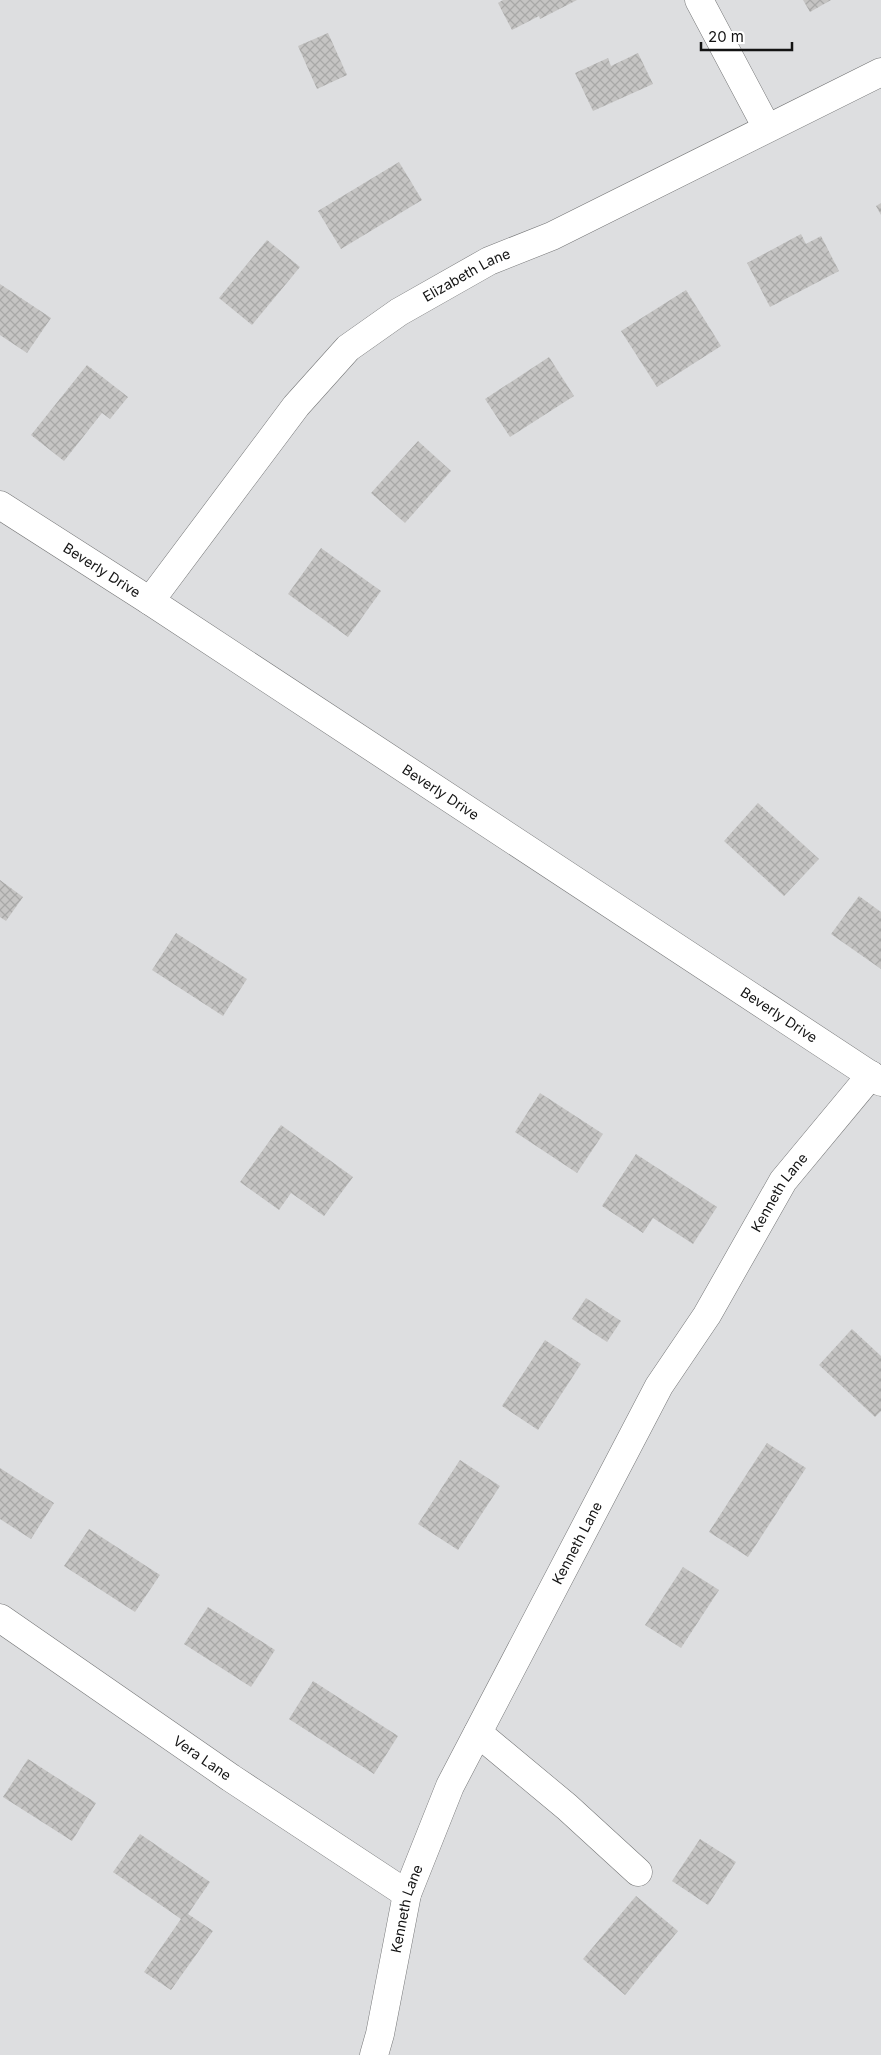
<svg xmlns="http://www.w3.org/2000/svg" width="881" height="2055" viewBox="0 0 881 2055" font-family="Inter,sans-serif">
<defs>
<pattern id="building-cross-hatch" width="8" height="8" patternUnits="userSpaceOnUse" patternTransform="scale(1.25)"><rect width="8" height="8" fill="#c5c4c3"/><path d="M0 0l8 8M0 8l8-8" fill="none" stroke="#a8a8a7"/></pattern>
</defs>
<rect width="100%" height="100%" fill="#dddee0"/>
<g fill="url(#building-cross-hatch)">
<polygon points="503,0 577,0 540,19 539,16 512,30 498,3"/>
<polygon points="803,0 831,0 810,12"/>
<polygon points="328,33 347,75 317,89 298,46"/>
<polygon points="638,53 653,84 593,111 575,73 608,58 611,66"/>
<polygon points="399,162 422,200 341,249 318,211"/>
<polygon points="881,203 881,215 876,206"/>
<polygon points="801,234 806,244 821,236 839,271 770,307 747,263"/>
<polygon points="267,240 300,267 252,325 219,298"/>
<polygon points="0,284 51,318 27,353 0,335"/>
<polygon points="686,290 721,346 657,387 621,331"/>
<polygon points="549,357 574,396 510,437 485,399"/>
<polygon points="87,365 128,397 110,419 102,413 64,461 31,435"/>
<polygon points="418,441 451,471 405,523 371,493"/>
<polygon points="321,548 381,591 348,637 288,594"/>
<polygon points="758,803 819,859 784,896 724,841"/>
<polygon points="0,880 23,897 6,921 0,917"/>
<polygon points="859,896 881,912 881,969 831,934"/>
<polygon points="176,933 247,979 223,1016 152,970"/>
<polygon points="540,1093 603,1134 577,1173 515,1132"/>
<polygon points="281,1125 353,1177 324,1216 291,1193 279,1210 240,1182"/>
<polygon points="636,1154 717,1207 693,1244 653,1218 643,1233 602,1206"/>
<polygon points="586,1298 621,1321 607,1342 572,1319"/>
<polygon points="852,1329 881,1356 881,1411 875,1417 819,1365"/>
<polygon points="545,1340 581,1364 538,1430 502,1406"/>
<polygon points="767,1443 806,1468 748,1557 709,1532"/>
<polygon points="460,1460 500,1486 458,1550 418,1524"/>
<polygon points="0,1468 54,1503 31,1539 0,1519"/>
<polygon points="89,1529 160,1575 135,1612 64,1566"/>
<polygon points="683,1567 719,1590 681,1648 645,1625"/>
<polygon points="208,1607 275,1650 251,1687 184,1644"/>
<polygon points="313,1681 398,1736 374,1774 289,1719"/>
<polygon points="28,1759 96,1803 72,1841 3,1797"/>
<polygon points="140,1834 210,1882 188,1914 213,1931 171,1990 144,1972 181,1919 113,1872"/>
<polygon points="700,1839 736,1862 708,1905 672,1881"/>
<polygon points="636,1896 678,1931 625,1995 583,1959"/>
</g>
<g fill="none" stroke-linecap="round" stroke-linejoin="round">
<g stroke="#757677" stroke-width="29">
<g id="minor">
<polyline points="699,0 767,128"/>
<path id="s1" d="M 0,505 L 150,601 L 881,1082"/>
<path id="s2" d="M 150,601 L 296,406 L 348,348 L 399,312 L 489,261 L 552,236 L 881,72"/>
<path id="s3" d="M 0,1618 L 231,1778 L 407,1894"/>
<polyline points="478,1733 567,1807 638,1872"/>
<path id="s4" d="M 374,2055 L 380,2034 L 407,1894 L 450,1786 L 659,1386 L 707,1315 L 783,1181 L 871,1075"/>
</g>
</g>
<use href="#minor" stroke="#fff" stroke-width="28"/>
</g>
<g text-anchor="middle" stroke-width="4" stroke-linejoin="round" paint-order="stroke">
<g font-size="14" fill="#131313" stroke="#fff">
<text dy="5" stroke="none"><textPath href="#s2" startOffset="461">Elizabeth Lane</textPath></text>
<text dy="5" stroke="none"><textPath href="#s1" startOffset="121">Beverly Drive</textPath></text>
<text dy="5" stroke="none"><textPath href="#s1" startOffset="526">Beverly Drive</textPath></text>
<text dy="5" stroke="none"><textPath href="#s1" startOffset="931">Beverly Drive</textPath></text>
<text dy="5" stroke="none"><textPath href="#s4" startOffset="960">Kenneth Lane</textPath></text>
<text dy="5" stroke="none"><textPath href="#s4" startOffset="555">Kenneth Lane</textPath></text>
<text dy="5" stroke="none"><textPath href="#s3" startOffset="246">Vera Lane</textPath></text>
<text dy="5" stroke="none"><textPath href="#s4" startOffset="150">Kenneth Lane</textPath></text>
</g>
</g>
<path d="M701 42v8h91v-8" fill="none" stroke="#131313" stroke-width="2.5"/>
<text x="708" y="42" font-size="15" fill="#131313" stroke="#ffffff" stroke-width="4" paint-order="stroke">20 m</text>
</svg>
